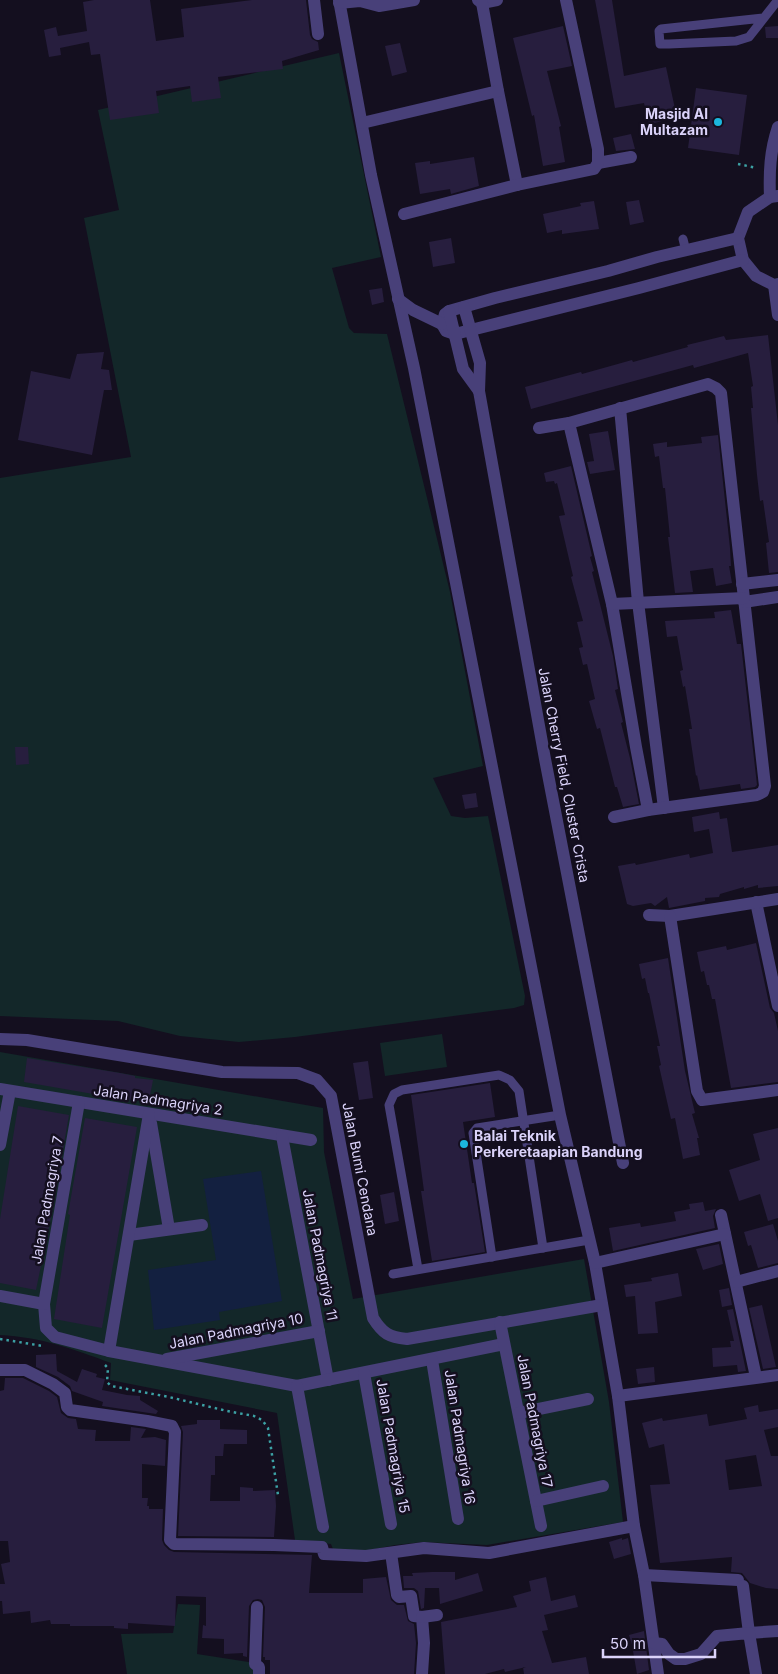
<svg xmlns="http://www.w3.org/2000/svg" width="778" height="1674" viewBox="0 0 778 1674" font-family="Inter,sans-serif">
<rect width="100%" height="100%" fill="#140f1f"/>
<g fill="#132729">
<polygon points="339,53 381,257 332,268 349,328 354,333 387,334 450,592 483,766 433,778 451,816 465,818 488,816 525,996 524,1005 514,1008 295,1037 239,1042 180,1036 118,1021 0,1016 0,478 131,457 84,218 119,210 98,110"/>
<polygon points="442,1034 447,1067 385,1076 380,1043"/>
<path d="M 0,1052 L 323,1108 L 324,1152 L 353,1299 L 584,1259 L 609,1402 L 623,1522 L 487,1545 L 423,1542 L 395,1545 L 365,1551 L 333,1549 L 331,1544 L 295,1540 L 277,1413 L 110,1380 L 111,1363 C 73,1349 41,1337 0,1335 Z"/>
<polygon points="178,1604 200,1605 197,1654 255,1663 254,1674 127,1674 121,1634 173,1633"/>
</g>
<polygon fill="#132040" points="261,1171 282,1301 219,1312 220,1320 154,1330 148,1270 216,1260 203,1179"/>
<g fill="#271e3e" fill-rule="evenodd">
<polygon points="94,0 150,0 156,41 184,37 181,9 252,0 306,0 310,35 312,39 318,42 319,50 282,61 283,69 218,77 221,98 192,102 190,86 156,91 159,113 110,120 100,54 91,55 89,42 60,48 61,55 49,57 44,30 56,27 58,36 87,31 83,2"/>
<polygon points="595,0 612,0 624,76 666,67 677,118 649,124 644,103 615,108"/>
<polygon points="563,26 572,66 547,71 561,126 559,127 565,162 543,166 534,115 532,116 513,38"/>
<polygon points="778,26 778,38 766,38 765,27"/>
<polygon points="400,43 407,72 392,76 385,46"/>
<polygon points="696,88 747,95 739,155 688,148"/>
<polygon points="631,134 635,149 616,151 613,138"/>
<polygon points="474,157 479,186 451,194 450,189 420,194 415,163 430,161 430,164"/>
<polygon points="639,200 644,222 630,225 626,202"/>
<polygon points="594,201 599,229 562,234 562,230 547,233 543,214 581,206 580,203"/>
<polygon points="451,238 455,263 433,267 429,242"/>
<polygon points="382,288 384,302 372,305 369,290"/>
<polygon points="768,335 778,425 778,572 769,573 766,543 769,542 763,500 760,501 757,475 751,408 753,408 751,387 753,386 748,353 694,368 693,365 531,409 525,387 581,372 582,374 632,360 633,362 688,347 687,345 724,336 726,340"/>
<polygon points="104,352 101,369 109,370 112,390 104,390 92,455 18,440 31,371 70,379 77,354"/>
<polygon points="608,431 615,470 590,474 587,462 594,461 589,434"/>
<polygon points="718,435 730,548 731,566 729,566 732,583 716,586 713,568 690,571 693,592 675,593 668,537 670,537 665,488 663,488 659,456 655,457 653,444 667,442 667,447 702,443 701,437"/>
<polygon points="571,466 592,556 590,557 594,571 592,572 613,656 618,689 615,690 623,722 621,723 630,758 639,804 623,807 617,787 615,787 600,728 597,729 589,701 595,699 587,664 583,665 579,648 583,647 577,622 583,621 571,577 573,576 559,516 565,515 557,483 555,484 554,481 546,482 544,473"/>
<polygon points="731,610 737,644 741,644 757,785 755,787 741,789 740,784 700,790 697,775 696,776 689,729 692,729 685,686 683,687 680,671 683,670 677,636 667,637 665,621 715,618 714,612"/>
<polygon points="15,747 28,747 29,764 16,765"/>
<polygon points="476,793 478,807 465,809 462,795"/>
<polygon points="719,812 720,819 727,818 732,852 778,845 778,886 758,888 758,885 744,889 744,887 720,894 719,897 705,898 705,901 669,908 667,897 655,906 651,903 633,906 627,904 618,866 635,863 636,865 689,854 690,858 713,853 709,829 694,832 692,817"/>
<polygon points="756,943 770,1008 774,1013 778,1031 778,1082 731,1088 715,999 712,999 709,985 707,985 704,971 701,972 697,952 726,946 727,950"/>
<polygon points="668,958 685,1071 695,1113 692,1114 699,1138 697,1138 700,1155 683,1159 675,1118 671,1119 659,1066 661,1065 657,1046 660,1046 649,993 648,993 645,978 642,979 639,964"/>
<polygon points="27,1058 120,1073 135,1076 135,1078 153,1080 149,1101 122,1099 24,1082"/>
<polygon points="368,1061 373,1098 359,1100 353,1063"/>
<polygon points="490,1083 495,1117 463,1122 472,1183 474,1183 485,1252 432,1261 421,1191 424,1191 411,1095"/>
<polygon points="18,1106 69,1115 52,1212 36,1290 0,1283 0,1219"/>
<polygon points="85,1118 137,1127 102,1328 54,1319 70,1215 68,1214"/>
<polygon points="778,1128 778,1218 768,1221 760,1194 739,1201 729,1170 760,1160 753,1134"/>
<polygon points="394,1192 399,1221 385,1224 380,1195"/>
<polygon points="703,1202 705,1211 716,1209 713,1216 715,1228 613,1251 609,1228 640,1223 641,1227 676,1221 674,1212 690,1209 689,1204"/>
<polygon points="773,1224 778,1241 778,1263 758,1268 751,1245 748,1246 744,1232"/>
<polygon points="719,1244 723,1264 703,1270 696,1249"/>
<polygon points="678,1273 682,1296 655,1302 658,1333 638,1334 635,1296 626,1297 624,1285 652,1281 651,1278"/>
<polygon points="729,1288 732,1305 722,1307 719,1290"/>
<polygon points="762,1305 776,1367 763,1369 749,1308"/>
<polygon points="733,1309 746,1371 738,1372 737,1365 713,1367 712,1348 731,1347 730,1341 734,1341 727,1310"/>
<polygon points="56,1354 57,1371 77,1382 82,1369 97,1374 96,1377 105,1379 102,1390 127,1395 140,1396 140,1400 158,1411 156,1414 102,1406 103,1402 72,1391 70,1386 58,1377 36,1367 36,1355"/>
<polygon points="654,1367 655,1382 638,1384 636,1369"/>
<polygon points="5,1378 23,1378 49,1391 57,1397 61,1413 68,1418 76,1419 78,1429 96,1430 95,1441 130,1441 131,1427 146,1429 141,1438 155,1437 166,1440 165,1466 142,1464 142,1498 148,1498 147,1506 149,1506 149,1509 163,1509 162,1540 164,1545 169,1550 174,1552 312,1555 309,1593 363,1593 363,1579 386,1577 391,1600 397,1605 404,1605 408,1621 414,1624 416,1643 414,1674 270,1674 270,1660 265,1660 265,1657 263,1657 265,1607 262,1600 258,1599 253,1600 249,1606 247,1657 243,1656 243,1653 224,1654 224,1639 202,1638 203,1625 206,1626 206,1597 176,1596 175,1626 128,1623 128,1629 114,1628 114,1626 70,1626 70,1624 51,1624 50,1620 31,1623 30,1611 3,1614 2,1601 0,1601 0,1584 5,1584 1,1564 10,1562 8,1541 0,1541 0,1391 4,1390"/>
<path d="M 758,1405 L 759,1412 L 778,1409 L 778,1427 L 764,1430 L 771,1456 L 778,1456 L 778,1589 L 766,1588 L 750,1583 L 742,1573 L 731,1572 L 732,1557 L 660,1563 L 650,1485 L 670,1484 L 664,1444 L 649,1448 L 642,1423 L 662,1418 L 663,1421 L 707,1414 L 709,1426 L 747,1419 L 744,1408 ZM 756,1455 L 762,1486 L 729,1490 L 725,1460 Z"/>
<polygon points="197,1420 220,1420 220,1429 247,1430 247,1444 224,1444 223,1456 215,1456 215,1475 211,1475 210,1501 240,1501 240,1487 253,1488 253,1491 275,1490 276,1506 274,1537 178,1536 183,1432 181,1426 197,1424"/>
<polygon points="622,1538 622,1540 628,1538 631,1554 614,1559 609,1542"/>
<polygon points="432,1572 455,1572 455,1580 478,1573 483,1591 440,1604 439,1588 425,1588 424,1608 421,1609 418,1591 414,1588 404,1588 403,1576 413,1576 412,1573"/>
<polygon points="546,1577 551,1601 575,1595 578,1607 544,1615 548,1630 542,1631 552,1663 586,1657 589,1674 524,1674 523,1667 526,1667 505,1672 504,1669 485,1674 445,1674 441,1622 517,1607 513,1596 531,1591 529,1581"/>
<polygon points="644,1631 649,1670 637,1674 633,1651 634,1651 629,1635"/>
</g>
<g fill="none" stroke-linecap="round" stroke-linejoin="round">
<g stroke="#3ca1a4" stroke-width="2.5" stroke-dasharray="2.5 4" stroke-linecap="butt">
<polyline points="738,164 757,168"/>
<polyline points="0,1339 43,1346"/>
<polyline points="105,1365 108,1368 107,1382 111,1386 169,1397 227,1411 254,1416 262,1420 268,1428 278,1495"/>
</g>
<g stroke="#484079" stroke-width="9">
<polyline points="763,18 661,29 659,31 660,44 669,44 736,41 749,37 778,0"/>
<polyline points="683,239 686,251"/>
<polyline points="492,1257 473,1133 477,1128 560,1115"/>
<polyline points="418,1269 389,1105 394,1094 402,1090 499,1075 510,1080 519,1091 543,1248"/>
<polyline points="393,1274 589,1240"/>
</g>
<g stroke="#484079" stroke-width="12">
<polyline points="314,0 318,34"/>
<polyline points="339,0 371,175 414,368 560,1115 595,1263 618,1396 634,1526 644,1575 658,1674"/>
<polyline points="478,0 482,3 497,0"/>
<polyline points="339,3 360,1 379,6 414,0"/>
<polyline points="482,3 498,91 517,185"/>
<polyline points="362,123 498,91"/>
<polyline points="598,163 631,157"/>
<polyline points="778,196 770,197 748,212 738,238 743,260 756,276 774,285 778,284"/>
<path d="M 770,197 C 769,172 770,151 778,127"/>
<polyline points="404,214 517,185 594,169 598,163 598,149 566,0"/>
<polyline points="738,238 657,257 608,271 495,298 449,311 445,314 442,324 446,331 455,334 639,288 743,260"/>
<polyline points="774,285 778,315"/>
<polyline points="398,299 413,310 442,324"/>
<polyline points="464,307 480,363 479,391 545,759 623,1163"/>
<polyline points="449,311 463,369 479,391"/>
<polyline points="620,408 638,602 664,808"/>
<polyline points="569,423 612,604 636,747 648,810"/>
<polyline points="539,428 569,423 708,384 716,388 721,393 765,786 763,792 757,795 648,810 614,817"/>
<polyline points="742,584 778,580"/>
<polyline points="744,602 778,597"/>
<polyline points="612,604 744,598"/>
<polyline points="756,902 778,1006"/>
<polyline points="649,915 670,916 778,899"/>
<polyline points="670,916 697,1091 702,1100 778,1090"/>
<path d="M 0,1039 L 27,1040 L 222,1072 L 298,1073 L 317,1080 L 331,1096 L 373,1318 C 383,1334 389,1337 407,1339 L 602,1305"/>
<polyline points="0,1089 311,1140"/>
<polyline points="151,1123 169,1229"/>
<polyline points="282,1136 328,1380"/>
<polyline points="0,1145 10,1091"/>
<polyline points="721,1215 756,1377"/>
<polyline points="129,1235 202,1225"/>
<polyline points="595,1263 725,1234"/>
<polyline points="736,1282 778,1271"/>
<polyline points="0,1296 44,1304 46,1328 55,1337 109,1351 297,1386 504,1344"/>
<polyline points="44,1304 79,1102"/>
<polyline points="500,1322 541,1526"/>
<polyline points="109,1351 149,1114"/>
<polyline points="167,1359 319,1331"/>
<polyline points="432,1360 458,1519"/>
<polyline points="0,1370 25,1370 53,1384 65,1393 67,1407 70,1410 147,1421 172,1426 175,1432 170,1540 174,1544 274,1545 322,1547 324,1554 366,1556 424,1548 489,1553 634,1526"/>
<polyline points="364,1373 391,1524"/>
<polyline points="297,1386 323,1527"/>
<polyline points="618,1396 778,1375"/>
<polyline points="519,1413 588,1399"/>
<polyline points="536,1501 603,1486"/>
<polyline points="391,1553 397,1595 399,1597 411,1596 414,1616 422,1617 424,1643 422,1674"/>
<polyline points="644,1575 738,1580"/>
<polyline points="743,1586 749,1633 778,1631"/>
<polyline points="257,1607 255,1664 259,1667 259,1674"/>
<polyline points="422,1617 437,1615"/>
<polyline points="654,1643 662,1644 669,1654 676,1659 685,1659 701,1654 717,1636 749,1633 756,1674"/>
</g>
</g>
<g fill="#1bb7dd" stroke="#140f1f" stroke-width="2">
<circle cx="718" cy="122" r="5"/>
<circle cx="464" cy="1144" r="5"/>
</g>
<g text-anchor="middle" stroke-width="5" stroke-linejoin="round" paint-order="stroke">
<g font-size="14" font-weight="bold" fill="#dbd3fa" stroke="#140f1f" text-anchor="end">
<text x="708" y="119">Masjid Al<tspan x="708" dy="16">Multazam</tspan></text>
<text x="474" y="1141" text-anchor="start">Balai Teknik<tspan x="474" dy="16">Perkeretaapian Bandung</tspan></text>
</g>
<g font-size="14" fill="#dbd3fa" stroke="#140f1f">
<text transform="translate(564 775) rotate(79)" y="5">Jalan Cherry Field, Cluster Crista</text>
<text transform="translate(158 1100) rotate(9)" y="5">Jalan Padmagriya 2</text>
<text transform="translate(360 1169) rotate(79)" y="5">Jalan Bumi Cendana</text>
<text transform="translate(47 1200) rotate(-80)" y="5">Jalan Padmagriya 7</text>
<text transform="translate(320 1255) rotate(79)" y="5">Jalan Padmagriya 11</text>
<text transform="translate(236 1331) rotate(-11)" y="5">Jalan Padmagriya 10</text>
<text transform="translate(535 1421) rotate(79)" y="5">Jalan Padmagriya 17</text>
<text transform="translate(460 1437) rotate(81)" y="5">Jalan Padmagriya 16</text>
<text transform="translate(393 1446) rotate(80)" y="5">Jalan Padmagriya 15</text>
</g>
</g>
<path d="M603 1649v8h112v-8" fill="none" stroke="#dbd3fa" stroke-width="2.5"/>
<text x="610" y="1649" font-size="15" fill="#dbd3fa" stroke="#140f1f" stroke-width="4" paint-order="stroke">50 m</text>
</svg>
